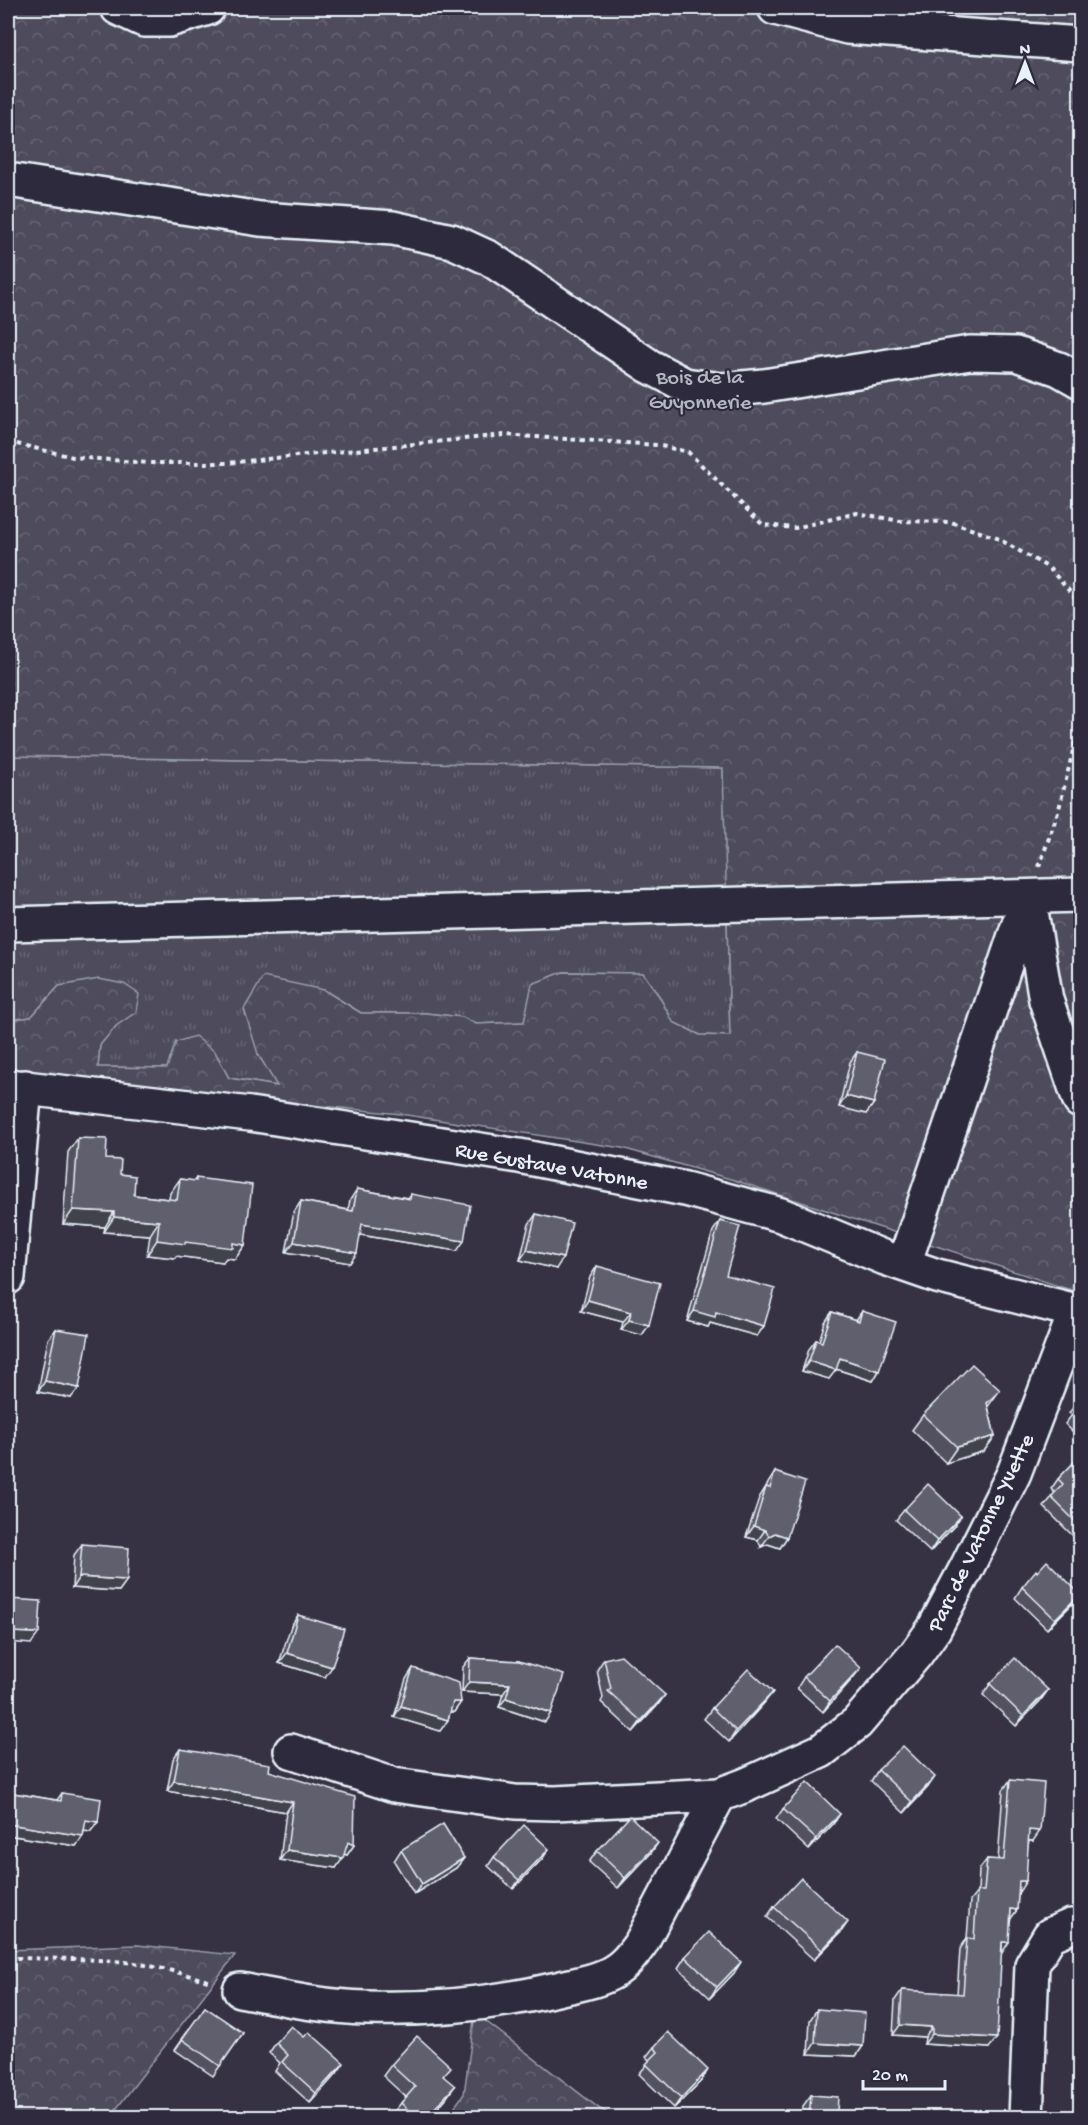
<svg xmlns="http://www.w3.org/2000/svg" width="1088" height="2125" viewBox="0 0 1088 2125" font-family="'Gochi Hand',sans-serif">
<defs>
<pattern id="grass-tufts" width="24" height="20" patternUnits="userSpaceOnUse" patternTransform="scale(1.5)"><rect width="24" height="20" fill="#4d4b5c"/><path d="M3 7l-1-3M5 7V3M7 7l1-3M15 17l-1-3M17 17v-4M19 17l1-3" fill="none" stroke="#676574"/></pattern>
<pattern id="forest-crowns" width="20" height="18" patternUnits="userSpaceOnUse" patternTransform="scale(1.5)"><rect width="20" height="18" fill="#4d4b5c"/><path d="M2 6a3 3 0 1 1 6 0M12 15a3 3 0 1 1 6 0" fill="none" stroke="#676574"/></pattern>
</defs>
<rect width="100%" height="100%" fill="#363244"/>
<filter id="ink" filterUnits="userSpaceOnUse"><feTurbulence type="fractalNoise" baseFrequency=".0167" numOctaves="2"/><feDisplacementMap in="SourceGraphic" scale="12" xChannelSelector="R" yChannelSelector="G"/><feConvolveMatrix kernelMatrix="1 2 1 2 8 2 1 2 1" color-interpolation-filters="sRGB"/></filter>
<g filter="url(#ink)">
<g fill="url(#grass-tufts)" stroke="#9a9eaa" stroke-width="1.5">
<polygon points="8,756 723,768 727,895 8,914"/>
<polygon points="727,914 730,1036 700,1035 673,1022 659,996 643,973 563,972 533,984 524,1022 476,1024 462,1017 426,1013 361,1013 324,990 258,1054 278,1086 229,1078 215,1052 176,1042 167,1068 98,1067 100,1045 116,1026 136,1011 59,986 31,1017 8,1020 8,933"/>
</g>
<g fill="url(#forest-crowns)" stroke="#9a9eaa" stroke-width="1.5">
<polygon points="8,8 1080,8 1080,1293 734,1180 622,1148 400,1114 129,1086 8,1079 8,1020 31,1017 59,986 99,979 124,984 139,994 136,1012 116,1026 100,1045 98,1067 167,1068 176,1042 195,1036 215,1052 229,1078 277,1086 258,1054 244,1009 263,977 324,990 361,1013 425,1013 462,1017 476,1024 524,1022 532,984 563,972 643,973 659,996 673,1022 700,1035 730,1036 723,768 8,756"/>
<polygon points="137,1945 235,1955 110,2117 8,2117 8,1950"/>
<polygon points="475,2013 600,2109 615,2117 446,2118 464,2094"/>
</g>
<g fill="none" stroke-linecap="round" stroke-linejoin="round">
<g stroke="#e8f1f8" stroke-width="38">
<g id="minor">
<polyline points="118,8 144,20 169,20 208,8"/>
<polyline points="775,8 847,27 1080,44"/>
<polyline points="8,180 260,219 393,228 452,241 489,258 649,366 685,385 721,390 764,386 970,353 1016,354 1059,369 1080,381"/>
<polyline points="1029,900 1046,1000 1080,1101"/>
<polyline points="8,924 1080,895"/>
<polyline points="8,1086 250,1114 519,1156 685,1189 781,1215 885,1258 937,1276 1080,1312"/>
<polyline points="904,1264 1028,897"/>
<polyline points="8,1277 25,1087"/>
<polyline points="291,1751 394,1785 515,1802 555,1803 719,1795 746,1785 821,1751 857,1723 916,1654 934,1629 967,1567 1014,1473 1076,1311"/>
<path d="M 240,1990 C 282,1998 324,2007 367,2008 C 431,2010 494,2004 557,1989 C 572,1985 590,1983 605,1976 C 622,1969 631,1957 641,1943 L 719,1795"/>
<polyline points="1026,2118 1032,1965 1050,1935 1071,1926 1080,1926"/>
</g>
</g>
<g stroke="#e8f1f8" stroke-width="4" stroke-dasharray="4.5 4.5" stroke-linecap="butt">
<polyline points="8,442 73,457 149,463 227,463 504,435 657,445 688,452 763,525 795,528 857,513 900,521 951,522 997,538 1049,568 1080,603"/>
<polyline points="1039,867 1059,809 1075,742 1080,730"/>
<path d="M 8,1960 L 16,1958 C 55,1959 94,1958 133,1963 C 160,1967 185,1974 211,1982"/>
</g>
<use href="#minor" stroke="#2f2a3d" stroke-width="33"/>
</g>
<g fill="#53515f" stroke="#e8f1f8" stroke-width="1.5">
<polygon points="857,1052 874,1103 866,1114 839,1107 850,1062"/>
<polygon points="78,1138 106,1159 120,1174 134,1195 169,1199 170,1193 180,1179 194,1181 196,1178 245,1245 235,1259 226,1258 223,1262 176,1256 175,1258 147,1255 150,1235 104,1232 105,1227 63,1224 68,1152"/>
<polygon points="357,1189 408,1198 411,1194 457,1251 360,1235 350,1263 286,1252 294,1212 301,1201 348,1210 350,1200"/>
<polygon points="536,1214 556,1269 520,1260 529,1224"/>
<polygon points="720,1221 726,1275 764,1326 757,1336 710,1323 708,1327 687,1321 713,1231"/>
<polygon points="597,1266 649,1325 642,1335 621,1330 623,1322 581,1311 590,1277"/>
<polygon points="862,1311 879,1371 873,1381 836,1369 829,1379 802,1371 809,1349 816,1340 819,1341 825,1322 832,1312 856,1320"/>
<polygon points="56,1329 71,1398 38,1392 48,1339"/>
<polygon points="1080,1398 1080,1439 1065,1424 1072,1415 1069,1413"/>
<polygon points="988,1406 995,1436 984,1451 946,1463 912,1430 923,1415"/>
<polygon points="1080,1456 1080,1534 1076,1539 1044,1507 1055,1493 1051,1489 1058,1479"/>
<polygon points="775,1472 787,1537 780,1548 768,1544 761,1547 758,1540 746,1537 759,1498"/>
<polygon points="904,1510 961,1516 954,1526 930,1552 896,1520"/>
<polygon points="82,1544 127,1580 119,1591 72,1588 74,1555"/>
<polygon points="1022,1587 1080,1594 1072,1604 1047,1629 1015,1598"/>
<polygon points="298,1615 325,1677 279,1663 291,1626"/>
<polygon points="470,1658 519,1661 545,1722 499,1707 503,1694 462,1692 463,1667"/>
<polygon points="604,1659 665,1695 657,1706 633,1732 601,1702 603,1698 597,1670"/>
<polygon points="413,1668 461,1702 454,1712 450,1712 448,1720 440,1731 394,1717 406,1679"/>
<polygon points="804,1677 853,1678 823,1712 797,1688"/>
<polygon points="990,1684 1048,1690 1040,1701 1016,1726 983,1695"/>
<polygon points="765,1702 729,1742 704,1719 712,1708"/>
<polygon points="180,1749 269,1771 354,1845 347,1855 344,1854 336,1868 280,1860 286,1812 167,1791 173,1759"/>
<polygon points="878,1770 928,1787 904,1813 871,1781"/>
<polygon points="1010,1780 1033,1841 1029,1841 1018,1892 1017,1910 1010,1919 1001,1953 989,2048 924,2044 925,2037 893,2035 895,2000 902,1990 957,1994 960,1949 967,1938 970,1901 978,1891 979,1870 987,1859 998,1860 1003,1790"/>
<polygon points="13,1793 57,1800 62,1793 98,1822 90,1832 84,1831 83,1836 76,1846 8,1835 8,1801"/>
<polygon points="783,1809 840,1814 833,1824 809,1850 776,1819"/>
<polygon points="401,1850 464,1858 456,1868 414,1894 394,1861"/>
<polygon points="597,1851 651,1853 618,1888 589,1862"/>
<polygon points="494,1857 543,1858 513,1889 488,1866"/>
<polygon points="774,1907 841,1932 814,1960 767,1917"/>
<polygon points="685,1957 734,1973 710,1998 678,1968"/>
<polygon points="205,2007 243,2033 213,2076 175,2050"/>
<polygon points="817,2009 863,2046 856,2056 808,2054 810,2020"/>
<polygon points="304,2037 337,2073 310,2103 275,2071 280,2063 269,2053 276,2043"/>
<polygon points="654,2047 701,2081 674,2108 639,2074 650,2061 646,2057"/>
<polygon points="391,2065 444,2077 447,2097 429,2118 398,2118 393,2113 406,2097 383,2076"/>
<polygon points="811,2095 837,2112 844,2118 802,2118 803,2106"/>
</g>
<g fill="#43424d" stroke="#e8f1f8" stroke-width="1.5">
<polygon points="846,1096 874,1103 866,1114 839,1107"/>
<polygon points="73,1210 114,1212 105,1227 63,1224"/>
<polygon points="114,1217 159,1221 150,1235 104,1232"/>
<polygon points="362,1224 464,1241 457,1251 355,1234"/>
<polygon points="157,1240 233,1243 245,1245 235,1259 226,1258 223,1262 176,1256 175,1258 147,1255"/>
<polygon points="294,1242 357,1253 350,1263 286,1252"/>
<polygon points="527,1250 563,1258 556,1269 520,1260"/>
<polygon points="588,1300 631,1312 623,1322 581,1311"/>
<polygon points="694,1311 716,1312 764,1326 757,1336 710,1323 708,1327 687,1321"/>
<polygon points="629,1320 649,1325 642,1335 621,1330"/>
<polygon points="840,1358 879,1371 873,1381 833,1368"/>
<polygon points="809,1361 836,1370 829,1379 802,1371"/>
<polygon points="45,1381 79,1388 71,1398 38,1392"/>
<polygon points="1000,1390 989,1405 976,1418 987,1403"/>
<polygon points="995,1436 984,1451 946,1463 957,1447"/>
<polygon points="961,1516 954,1526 930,1552 937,1541"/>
<polygon points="754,1526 765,1530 758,1540 746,1537"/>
<polygon points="775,1533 787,1537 780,1548 768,1544 761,1547 769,1536"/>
<polygon points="79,1577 127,1580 119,1591 72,1588"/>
<polygon points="1080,1594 1072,1604 1047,1629 1055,1619"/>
<polygon points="8,1632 39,1633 31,1644 8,1642"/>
<polygon points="287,1653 332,1667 325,1677 279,1663"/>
<polygon points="861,1668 853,1678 823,1712 830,1701"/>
<polygon points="469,1682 510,1684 503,1694 462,1692"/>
<polygon points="1048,1690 1040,1701 1016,1726 1023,1716"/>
<polygon points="773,1692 765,1702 729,1742 736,1731"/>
<polygon points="665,1695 657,1706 633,1732 641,1721"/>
<polygon points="506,1698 551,1713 545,1722 499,1707"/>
<polygon points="453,1702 461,1702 454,1712 446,1712"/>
<polygon points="401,1706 448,1720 440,1731 394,1717"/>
<polygon points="935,1777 928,1787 904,1813 912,1802"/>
<polygon points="174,1781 293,1802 286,1812 167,1791"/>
<polygon points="840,1814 833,1824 809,1850 816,1839"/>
<polygon points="86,1820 98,1822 90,1832 79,1830"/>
<polygon points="8,1824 83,1836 76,1846 8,1835"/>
<polygon points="1029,1830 1040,1831 1033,1841 1022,1840"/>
<polygon points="348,1842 354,1845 347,1855 341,1853"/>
<polygon points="658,1843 651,1853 618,1888 625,1878"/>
<polygon points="549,1849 543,1858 513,1889 519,1880"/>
<polygon points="287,1850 343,1858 336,1868 280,1860"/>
<polygon points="464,1858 456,1868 414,1894 422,1884"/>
<polygon points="1019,1881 1026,1881 1019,1892 1012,1891"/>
<polygon points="1011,1909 1017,1910 1010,1920"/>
<polygon points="848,1922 841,1932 814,1960 822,1950"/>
<polygon points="1002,1942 1009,1942 1002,1953"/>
<polygon points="741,1962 734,1973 710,1998 717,1987"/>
<polygon points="900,2025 932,2027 925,2037 893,2035"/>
<polygon points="932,2034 997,2038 989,2048 924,2044"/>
<polygon points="815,2043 863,2046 856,2056 808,2054"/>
<polygon points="344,2063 337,2073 310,2103 316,2093"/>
<polygon points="708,2070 701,2081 674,2108 681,2098"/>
<polygon points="455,2086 447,2097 429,2118 410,2118 412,2114"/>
</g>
<g fill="#605e6e" stroke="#e8f1f8" stroke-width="1.5">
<polygon points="857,1052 885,1059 874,1103 846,1096"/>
<polygon points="78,1138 107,1139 106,1159 121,1160 120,1174 135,1176 134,1195 177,1200 180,1179 196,1181 196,1178 252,1185 245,1245 233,1243 233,1248 185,1242 185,1244 157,1240 159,1221 114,1217 114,1212 73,1210"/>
<polygon points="357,1189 410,1199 411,1194 470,1205 464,1241 362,1224 357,1253 294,1242 301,1201 353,1211"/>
<polygon points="536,1214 572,1223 563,1258 527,1250"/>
<polygon points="720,1221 740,1226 726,1275 775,1289 764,1326 716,1312 715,1317 694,1311"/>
<polygon points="597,1266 660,1283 649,1325 629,1320 631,1312 588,1300"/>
<polygon points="862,1311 896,1322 879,1371 840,1358 836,1370 809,1361 816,1340 822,1342 832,1312 859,1321"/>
<polygon points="56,1329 89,1334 79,1388 45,1381"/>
<polygon points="972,1364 1000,1390 987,1403 995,1436 957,1447 923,1415"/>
<polygon points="1080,1398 1080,1422 1073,1414 1080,1406 1076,1403"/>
<polygon points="1080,1456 1080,1526 1051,1497 1063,1484 1058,1479"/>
<polygon points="775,1472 805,1482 787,1537 775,1533 769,1536 765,1530 754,1526 766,1487 770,1488"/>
<polygon points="928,1484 961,1516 937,1541 904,1510"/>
<polygon points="82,1544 129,1548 127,1580 79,1577"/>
<polygon points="1047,1561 1080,1594 1055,1619 1022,1587 1036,1570 1037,1572"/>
<polygon points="8,1599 41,1601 39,1633 8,1632"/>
<polygon points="298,1615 344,1629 332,1667 287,1653"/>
<polygon points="835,1644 861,1668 830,1701 804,1677"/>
<polygon points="621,1655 665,1695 641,1721 608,1691 611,1689 604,1659"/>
<polygon points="470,1658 519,1661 564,1675 551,1713 506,1698 510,1684 469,1682"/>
<polygon points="1015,1658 1048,1690 1023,1716 990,1684"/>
<polygon points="413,1668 459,1683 461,1702 453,1702 448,1720 401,1706"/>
<polygon points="748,1669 773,1692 736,1731 712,1708"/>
<polygon points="903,1746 935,1777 912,1802 878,1770"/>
<polygon points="180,1749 270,1764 269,1771 355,1797 354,1845 348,1842 343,1858 287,1850 293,1802 174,1781"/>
<polygon points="1010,1780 1044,1783 1040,1831 1029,1830 1026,1881 1019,1881 1017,1910 1011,1909 1009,1942 1002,1942 997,2038 932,2034 932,2027 900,2025 902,1990 963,1994 967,1938 974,1939 977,1891 984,1891 987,1859 1004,1860"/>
<polygon points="807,1782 840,1814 816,1839 783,1809"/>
<polygon points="13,1793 61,1801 62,1793 101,1799 98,1822 86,1820 83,1836 8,1824"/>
<polygon points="630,1816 658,1843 625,1878 597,1851"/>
<polygon points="443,1824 464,1858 422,1884 401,1850"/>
<polygon points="524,1825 549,1849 519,1880 494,1857"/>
<polygon points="801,1878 848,1922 822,1950 774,1907"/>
<polygon points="709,1932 741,1962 717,1987 685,1957"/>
<polygon points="205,2007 243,2033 220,2066 182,2039"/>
<polygon points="817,2009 865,2013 863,2046 815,2043"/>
<polygon points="291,2026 304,2037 309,2032 344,2063 316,2093 282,2062 288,2055 276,2043"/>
<polygon points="668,2032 708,2070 681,2098 646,2064 658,2052 654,2047"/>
<polygon points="417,2036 451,2067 443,2076 455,2086 433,2110 412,2114 401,2103 415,2087 391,2065"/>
<polygon points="811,2095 838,2097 837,2112 844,2112 844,2118 809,2118"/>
</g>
</g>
<g text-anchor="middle" stroke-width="4.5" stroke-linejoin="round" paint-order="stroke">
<g font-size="22" fill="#b2b7c1" stroke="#2f2a3d">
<text x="700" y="383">Bois de la<tspan x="700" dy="25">Guyonnerie</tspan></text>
</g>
<g font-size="22" fill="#e8f1f8" stroke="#2f2a3d">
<text transform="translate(552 1164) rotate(10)" y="8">Rue Gustave Vatonne</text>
<text transform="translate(979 1532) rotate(-64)" y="8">Parc de Vatonne Yvette</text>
</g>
</g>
<rect width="1088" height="2125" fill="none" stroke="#2f2a3d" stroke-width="30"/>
<rect x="15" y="15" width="1058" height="2095" fill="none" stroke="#e8f1f8" stroke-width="2" filter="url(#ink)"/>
<g transform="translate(1025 63)" stroke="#2f2a3d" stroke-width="4.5" paint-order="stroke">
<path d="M0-4.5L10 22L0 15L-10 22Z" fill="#e8f1f8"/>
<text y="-9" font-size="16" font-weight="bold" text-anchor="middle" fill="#e8f1f8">N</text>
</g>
<path d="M863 2080v9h82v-9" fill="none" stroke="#e8f1f8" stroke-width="3"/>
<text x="872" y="2080" font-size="18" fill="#e8f1f8" stroke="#2f2a3d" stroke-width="4.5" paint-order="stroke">20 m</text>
</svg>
